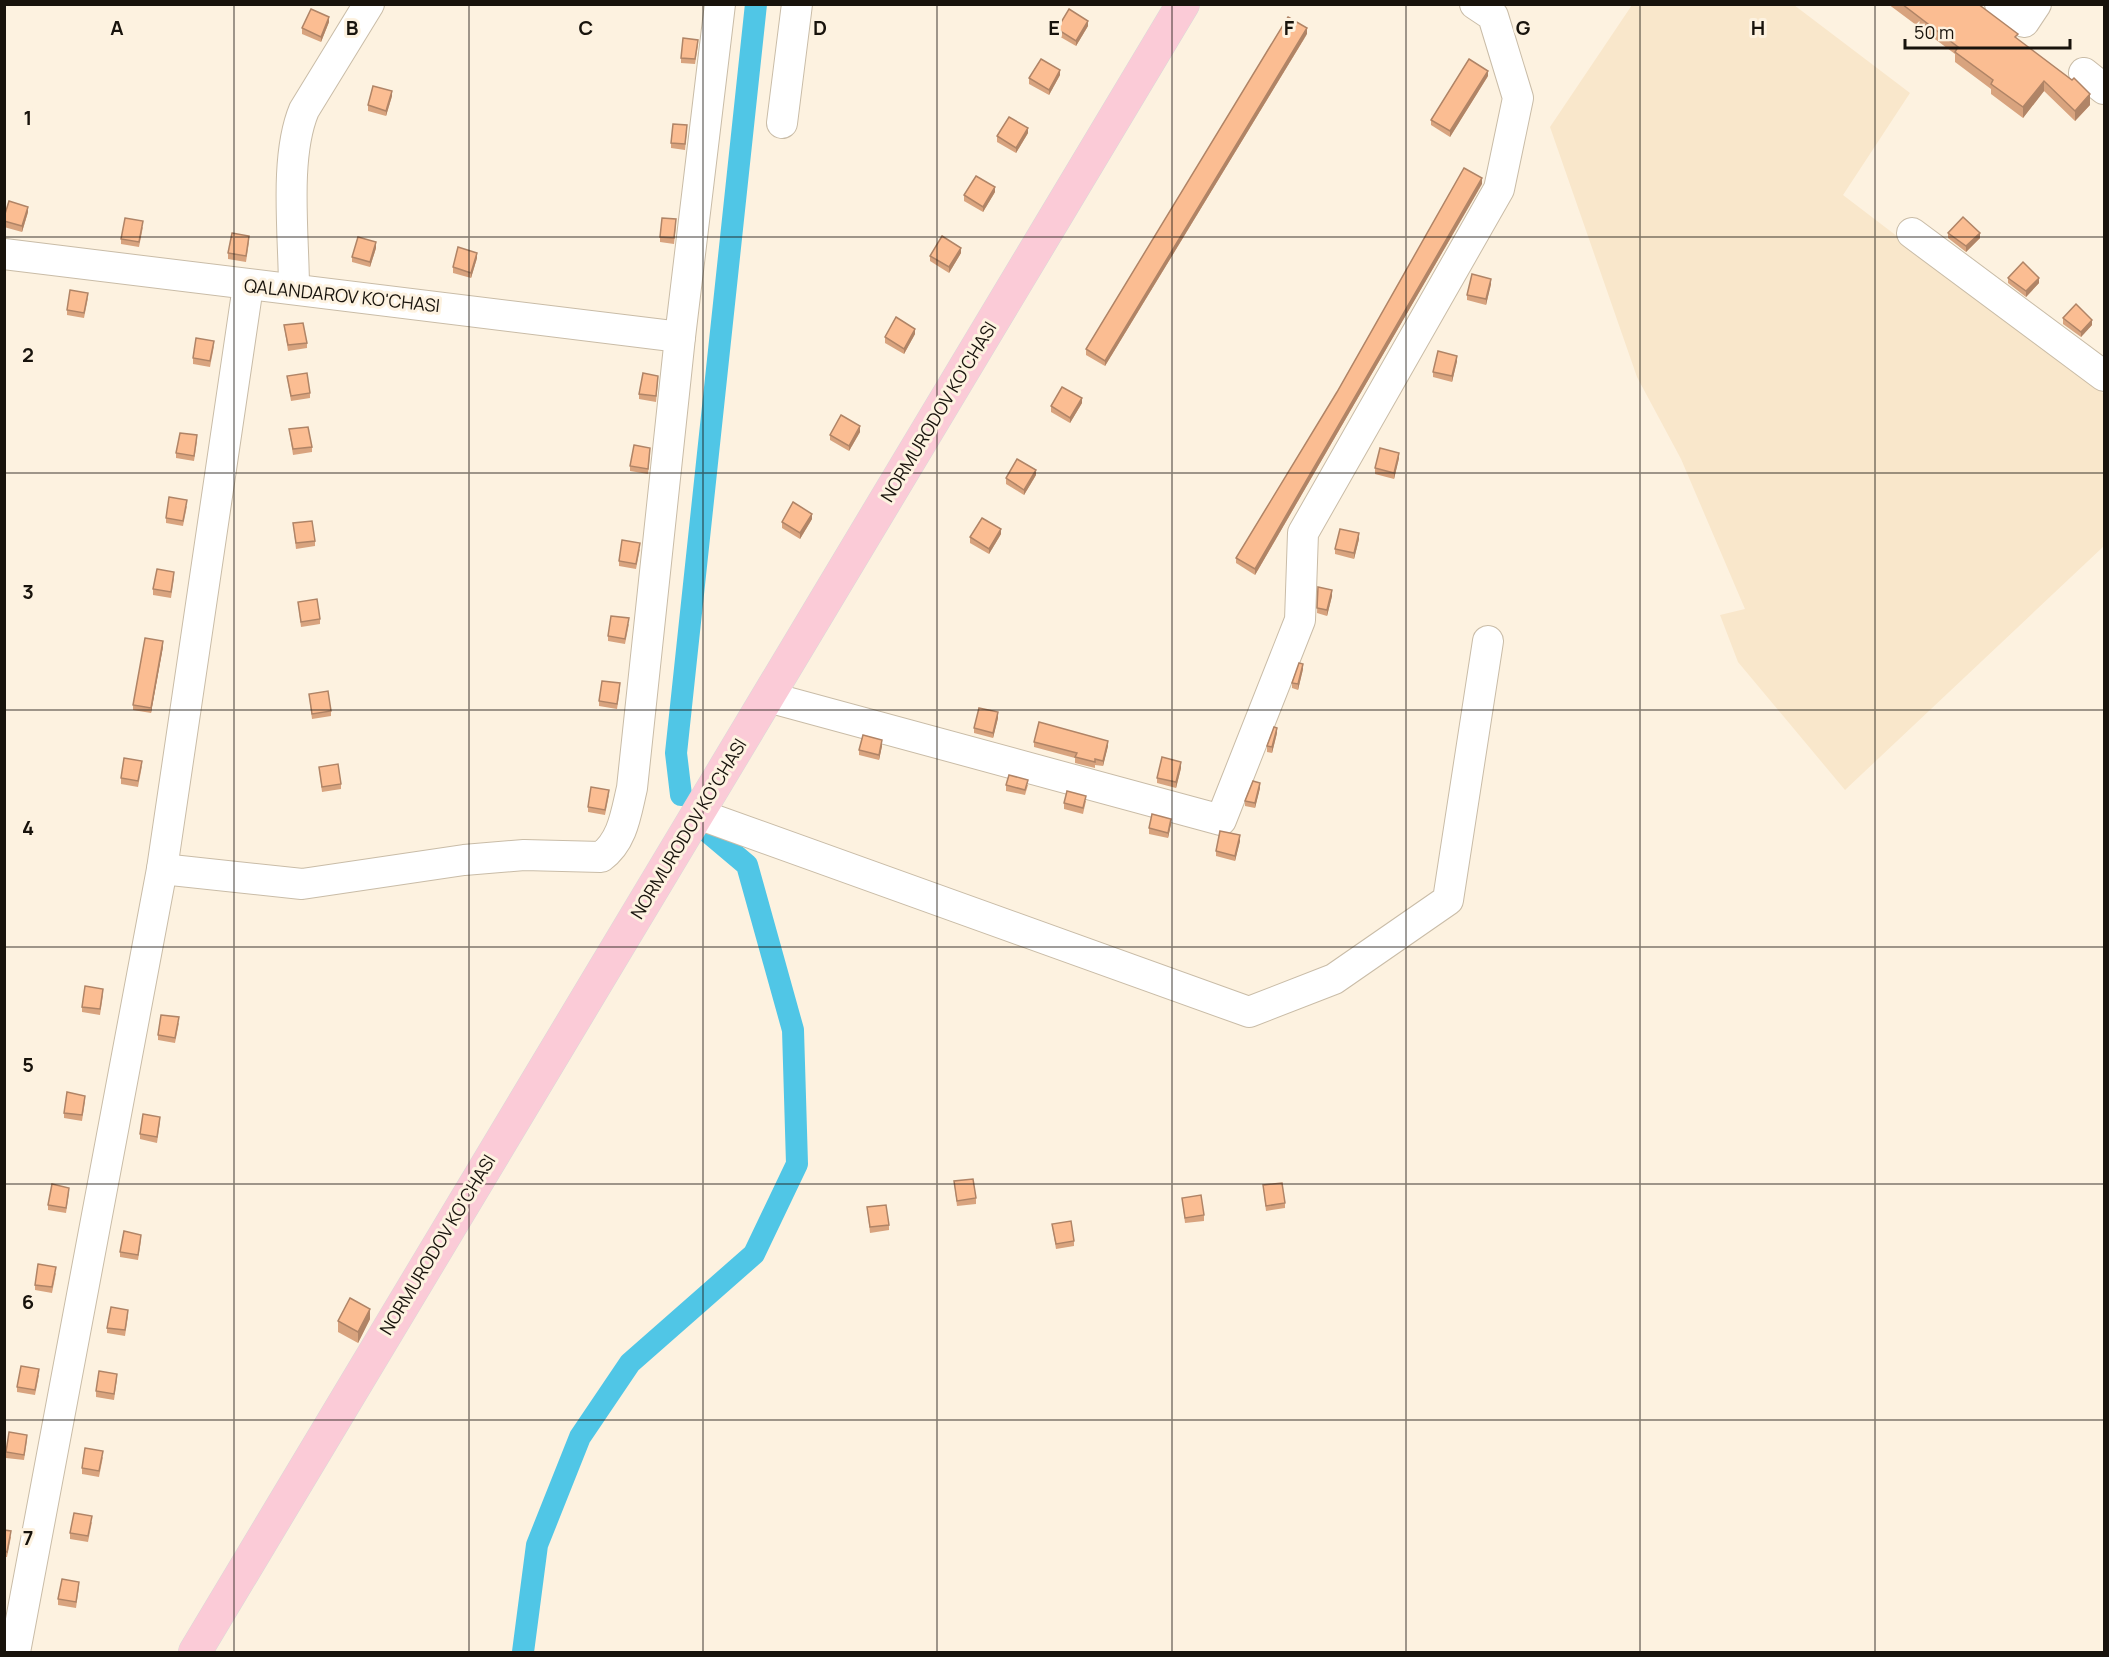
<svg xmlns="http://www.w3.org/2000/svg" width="2109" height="1657" viewBox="0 0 2109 1657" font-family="Manrope,sans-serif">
<rect width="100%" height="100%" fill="#fdf2e0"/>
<polygon fill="#f9e7cb" points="1632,5 1794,5 1910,93 1843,195 2104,394 2104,546 1845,790 1738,662 1720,615 1745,609 1681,459 1637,377 1550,127"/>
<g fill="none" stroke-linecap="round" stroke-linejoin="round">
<g stroke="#50c6e6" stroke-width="22">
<polyline points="681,795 676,753 756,4"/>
<polyline points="523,1652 537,1545 580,1437 630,1363 754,1254 797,1164 793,1030 747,865 709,833"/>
</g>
<g stroke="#c9bca7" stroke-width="32">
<g id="minor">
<polyline points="2000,4 2024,22 2036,4"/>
<polyline points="2084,73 2104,89"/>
<polyline points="782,123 797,4"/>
<polyline points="1912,233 2104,376"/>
<polyline points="4,254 680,337"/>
<path d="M 294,289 C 294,236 284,158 304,110 L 369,4"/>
<polyline points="768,697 1221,820 1300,620 1303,533 1499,189 1518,98 1493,16 1475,4"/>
<polyline points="698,814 1249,1012 1334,979 1448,900 1488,641"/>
<path d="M 162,869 L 302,884 L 464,860 L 524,855 L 601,857 C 623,841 626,813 632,788 L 680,337 L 720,4"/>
<polyline points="15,1652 162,869 248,286"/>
</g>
</g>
<g stroke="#dad9d8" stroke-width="34">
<polyline id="major" points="195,1652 1183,4"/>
</g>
<use href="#minor" stroke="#fff" stroke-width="30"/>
<use href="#major" stroke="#fbcbd7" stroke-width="33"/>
</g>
<g fill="#d8a37e">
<polygon points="1888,4 1978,4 2018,39 2090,105 2075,121 2044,91 2023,118 1991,94 1991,89 1955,62 1955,54"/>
<polygon points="329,22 321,42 302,34 302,28"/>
<polygon points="1088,26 1076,46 1057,35 1057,29"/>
<polygon points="1307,34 1105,366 1086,355 1086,349"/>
<polygon points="698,45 695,64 681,63 681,58"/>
<polygon points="1060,75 1049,95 1029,84 1029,78"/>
<polygon points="1488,76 1450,137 1431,125 1431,120"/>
<polygon points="392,96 386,116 368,111 368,105"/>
<polygon points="687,130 685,150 671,148 671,143"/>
<polygon points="1028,133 1016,153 997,142 997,136"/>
<polygon points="1482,184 1255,575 1236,563 1236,558"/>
<polygon points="995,192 983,212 964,201 964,195"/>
<polygon points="28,212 22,232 4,227 4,217"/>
<polygon points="676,225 674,244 660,242 660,237"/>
<polygon points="143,227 139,247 121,244 121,239"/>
<polygon points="1948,233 1980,238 1966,252 1948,238"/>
<polygon points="249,242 246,262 228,259 228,253"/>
<polygon points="376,248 370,267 352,262 352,257"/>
<polygon points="961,253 949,273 930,261 930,256"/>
<polygon points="477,258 471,278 453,273 453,267"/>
<polygon points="2008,278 2039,283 2026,297 2008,283"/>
<polygon points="1491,284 1486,305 1467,300 1467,295"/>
<polygon points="88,298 84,318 67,315 67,310"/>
<polygon points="2063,318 2092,325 2081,337 2063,324"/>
<polygon points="284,325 307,343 307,348 288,351"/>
<polygon points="915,334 904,354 885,343 885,337"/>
<polygon points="214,346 210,367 193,364 193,358"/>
<polygon points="1457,361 1452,382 1433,377 1433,372"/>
<polygon points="287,376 310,393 310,398 291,401"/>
<polygon points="658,381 656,402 639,399 639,394"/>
<polygon points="1082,403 1070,423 1051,412 1051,406"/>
<polygon points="289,429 312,447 312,452 293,455"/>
<polygon points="860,432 849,451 830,440 830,435"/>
<polygon points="197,441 194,461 176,458 176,453"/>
<polygon points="650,454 648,474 630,471 630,466"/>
<polygon points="1399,458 1394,479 1375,474 1375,468"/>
<polygon points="1036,475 1024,495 1006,484 1006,478"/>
<polygon points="187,506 183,526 166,523 166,518"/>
<polygon points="812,519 800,539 782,528 782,522"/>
<polygon points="293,523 315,541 315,546 296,549"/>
<polygon points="1001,534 989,554 970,543 970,537"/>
<polygon points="1359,539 1354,559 1335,554 1335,549"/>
<polygon points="640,549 636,569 619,566 619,561"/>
<polygon points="174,578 171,598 153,595 153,589"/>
<polygon points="1318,587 1332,596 1327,616 1317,613"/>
<polygon points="298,602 320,619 320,624 301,627"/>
<polygon points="629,624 625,644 608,641 608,636"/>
<polygon points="163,647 151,713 133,710 133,705"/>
<polygon points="1303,669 1298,690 1292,688 1292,683"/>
<polygon points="620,689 617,709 599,706 599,701"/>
<polygon points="309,694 331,711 331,716 312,719"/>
<polygon points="998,718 993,738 974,733 974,728"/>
<polygon points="1277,733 1272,753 1267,752 1267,746"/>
<polygon points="1034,742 1108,746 1103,766 1095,765 1095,768 1075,763 1075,758 1034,747"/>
<polygon points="882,746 879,760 859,755 859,750"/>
<polygon points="142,766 138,787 121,784 121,778"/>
<polygon points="319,767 341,784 341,789 322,792"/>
<polygon points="1181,768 1176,788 1157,783 1157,778"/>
<polygon points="1006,785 1028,785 1025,795 1006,791"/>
<polygon points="1260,788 1255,808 1245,806 1245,801"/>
<polygon points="609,795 605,815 588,812 588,807"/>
<polygon points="1086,801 1083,814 1064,809 1064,803"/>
<polygon points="1171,824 1168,838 1149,834 1149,828"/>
<polygon points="1240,841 1235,861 1216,856 1216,851"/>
<polygon points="103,995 100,1015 82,1012 82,1007"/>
<polygon points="179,1023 175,1043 158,1040 158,1035"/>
<polygon points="85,1101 82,1121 64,1118 64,1113"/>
<polygon points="160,1122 157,1143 140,1139 140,1134"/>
<polygon points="954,1181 976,1198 976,1204 957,1206"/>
<polygon points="1263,1185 1285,1203 1285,1208 1266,1211"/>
<polygon points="69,1193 66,1213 48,1210 48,1205"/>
<polygon points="1182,1198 1204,1215 1204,1221 1185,1223"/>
<polygon points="867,1207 889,1225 889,1230 870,1233"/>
<polygon points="1052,1224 1074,1241 1074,1246 1056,1249"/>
<polygon points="141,1240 138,1260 120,1257 120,1252"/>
<polygon points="56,1273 52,1293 35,1290 35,1285"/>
<polygon points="128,1316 125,1336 107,1333 107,1328"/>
<polygon points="370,1319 358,1343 338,1332 338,1321"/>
<polygon points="39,1375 35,1395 17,1392 17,1387"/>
<polygon points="117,1379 114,1400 96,1397 96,1391"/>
<polygon points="27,1440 24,1460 6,1458 6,1452"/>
<polygon points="103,1457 99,1477 82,1474 82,1468"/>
<polygon points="92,1522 88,1542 70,1539 70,1533"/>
<polygon points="4,1530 11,1537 7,1557 4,1557"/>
<polygon points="79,1587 76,1608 58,1605 58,1599"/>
</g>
<g fill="#b08466">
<polygon points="329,17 329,22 321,42 321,37"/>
<polygon points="1088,21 1088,26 1076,46 1076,41"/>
<polygon points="1307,28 1307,34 1105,366 1105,361"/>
<polygon points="1060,70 1060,75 1049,95 1049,90"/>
<polygon points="1488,71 1488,76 1450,137 1450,131"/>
<polygon points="2044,81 2044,91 2023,118 2023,107"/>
<polygon points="392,91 392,96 386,116 386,111"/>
<polygon points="2090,94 2090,105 2075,121 2075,111"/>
<polygon points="1028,128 1028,133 1016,153 1016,148"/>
<polygon points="1482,178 1482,184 1255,575 1255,569"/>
<polygon points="995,187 995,192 983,212 983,207"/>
<polygon points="28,207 28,212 22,232 22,226"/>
<polygon points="1980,233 1980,238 1966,252 1966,246"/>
<polygon points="376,242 376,248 370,267 370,262"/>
<polygon points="961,248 961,253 949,273 949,267"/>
<polygon points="477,253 477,258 471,278 471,273"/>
<polygon points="2039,278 2039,283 2026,297 2026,291"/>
<polygon points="1491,279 1491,284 1486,305 1486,299"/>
<polygon points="2092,320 2092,325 2081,337 2081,332"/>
<polygon points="915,329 915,334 904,354 904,349"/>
<polygon points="1457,356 1457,361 1452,382 1452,376"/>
<polygon points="1082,398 1082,403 1070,423 1070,418"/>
<polygon points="860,426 860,432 849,451 849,446"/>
<polygon points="1399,453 1399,458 1394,479 1394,473"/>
<polygon points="1036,470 1036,475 1024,495 1024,490"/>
<polygon points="812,514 812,519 800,539 800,533"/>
<polygon points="1001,529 1001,534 989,554 989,549"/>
<polygon points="1359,533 1359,539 1354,559 1354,553"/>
<polygon points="1332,590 1332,596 1327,616 1327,610"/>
<polygon points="163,641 163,647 151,713 151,708"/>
<polygon points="1303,664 1303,669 1298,690 1298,684"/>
<polygon points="998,712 998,718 993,738 993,733"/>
<polygon points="1277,728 1277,733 1272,753 1272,747"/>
<polygon points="882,740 882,746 879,760 879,755"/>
<polygon points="1108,741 1108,746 1103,766 1103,761"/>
<polygon points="1181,762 1181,768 1176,788 1176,782"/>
<polygon points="1260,783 1260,788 1255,808 1255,803"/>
<polygon points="1171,819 1171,824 1168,838 1168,833"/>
<polygon points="1240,835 1240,841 1235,861 1235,856"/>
<polygon points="370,1309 370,1319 358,1343 358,1332"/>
</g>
<g fill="#fbbd92" stroke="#b08466" stroke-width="1.5">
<polygon points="1902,4 1978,4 2018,34 2015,37 2072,80 2074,78 2090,94 2075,111 2044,81 2023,107 1991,84 1993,80 1955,52 1958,47"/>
<polygon points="311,9 329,17 321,37 302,28"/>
<polygon points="1069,9 1088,21 1076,41 1057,29"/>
<polygon points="1288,17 1307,28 1105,361 1086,349"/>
<polygon points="683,38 698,40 695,59 681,58"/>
<polygon points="1041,59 1060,70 1049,90 1029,78"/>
<polygon points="1469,59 1488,71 1450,131 1431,120"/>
<polygon points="373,86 392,91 386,111 368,105"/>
<polygon points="1009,117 1028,128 1016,148 997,136"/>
<polygon points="673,124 687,125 685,144 671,143"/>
<polygon points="1464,168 1482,178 1255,569 1236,558 1337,392"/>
<polygon points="976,176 995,187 983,207 964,195"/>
<polygon points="9,201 28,207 22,226 4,221 4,217"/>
<polygon points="1963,217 1980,233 1966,246 1948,233"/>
<polygon points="125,218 143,221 139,242 121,239"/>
<polygon points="662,218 676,219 674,238 660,237"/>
<polygon points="232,233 249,236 246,256 228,253"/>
<polygon points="942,236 961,248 949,267 930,256"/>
<polygon points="358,237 376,242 370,262 352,257"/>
<polygon points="458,247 477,253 471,273 453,267"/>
<polygon points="2023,262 2039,278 2026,291 2008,278"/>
<polygon points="1472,274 1491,279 1486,299 1467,295"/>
<polygon points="70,290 88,293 84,313 67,310"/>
<polygon points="2076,304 2092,320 2081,332 2063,318"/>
<polygon points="896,317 915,329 904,349 885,337"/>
<polygon points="303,323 307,343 288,345 284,325"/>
<polygon points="196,338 214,341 210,361 193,358"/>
<polygon points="1438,351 1457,356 1452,376 1433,372"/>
<polygon points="307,373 310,393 291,396 287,376"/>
<polygon points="643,373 658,376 656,396 639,394"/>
<polygon points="1062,387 1082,398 1070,418 1051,406"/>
<polygon points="841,415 860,426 849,446 830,435"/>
<polygon points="308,427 312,447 293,449 289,429"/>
<polygon points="180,433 197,435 194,456 176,453"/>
<polygon points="634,445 650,448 648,469 630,466"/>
<polygon points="1380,448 1399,453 1394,473 1375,468"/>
<polygon points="1017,459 1036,470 1024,490 1006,478"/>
<polygon points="169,497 187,500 183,521 166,518"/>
<polygon points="793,502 812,514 800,533 782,522"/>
<polygon points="982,518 1001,529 989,549 970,537"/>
<polygon points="312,521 315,541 296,543 293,523"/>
<polygon points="1340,529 1359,533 1354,553 1335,549"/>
<polygon points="622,540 640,543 636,564 619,561"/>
<polygon points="157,569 174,572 171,592 153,589"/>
<polygon points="1318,587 1332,590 1327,610 1317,608"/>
<polygon points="317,599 320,619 301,622 298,602"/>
<polygon points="611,616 629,618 625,639 608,636"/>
<polygon points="145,638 163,641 151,708 133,705"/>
<polygon points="1299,663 1303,664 1298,684 1292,683"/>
<polygon points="602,681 620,683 617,704 599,701"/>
<polygon points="328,691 331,711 312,714 309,694"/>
<polygon points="979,708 998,712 993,733 974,728"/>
<polygon points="1039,722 1108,741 1103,761 1095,759 1095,762 1075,757 1077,753 1034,742"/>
<polygon points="1274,727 1277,728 1272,747 1267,746"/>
<polygon points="863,735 882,740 879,755 859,750"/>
<polygon points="1162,757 1181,762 1176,782 1157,778"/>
<polygon points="124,758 142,761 138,781 121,778"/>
<polygon points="338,764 341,784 322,787 319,767"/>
<polygon points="1009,775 1028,780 1025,790 1006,785"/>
<polygon points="1253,781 1260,783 1255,803 1245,801"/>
<polygon points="591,787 609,790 605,810 588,807"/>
<polygon points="1067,791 1086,796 1083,808 1064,803"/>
<polygon points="1152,814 1171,819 1168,833 1149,828"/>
<polygon points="1220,831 1240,835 1235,856 1216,851"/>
<polygon points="85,986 103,989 100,1009 82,1007"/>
<polygon points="161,1015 179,1017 175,1038 158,1035"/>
<polygon points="67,1092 85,1096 82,1115 64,1113"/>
<polygon points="143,1114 160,1117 157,1137 140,1134"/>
<polygon points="973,1179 976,1198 957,1201 954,1181"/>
<polygon points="1282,1183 1285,1203 1266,1206 1263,1185"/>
<polygon points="52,1184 69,1188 66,1208 48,1205"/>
<polygon points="1201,1195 1204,1215 1185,1218 1182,1198"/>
<polygon points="886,1205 889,1225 870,1227 867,1207"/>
<polygon points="1071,1221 1074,1241 1056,1244 1052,1224"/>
<polygon points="124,1231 141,1235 138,1255 120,1252"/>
<polygon points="38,1264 56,1267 52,1287 35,1285"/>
<polygon points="350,1298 370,1309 358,1332 338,1321"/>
<polygon points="111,1307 128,1310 125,1330 107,1328"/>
<polygon points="21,1366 39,1369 35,1390 17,1387"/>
<polygon points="99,1371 117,1374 114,1394 96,1391"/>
<polygon points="9,1432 27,1435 24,1455 6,1452"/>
<polygon points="85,1448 103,1451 99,1471 82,1468"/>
<polygon points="74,1513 92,1516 88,1536 70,1533"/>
<polygon points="4,1530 11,1531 7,1552 4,1551"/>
<polygon points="62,1579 79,1582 76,1602 58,1599"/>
</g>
<path fill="none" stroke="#18130c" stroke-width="1.5" stroke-opacity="0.55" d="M 234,4 L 234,1652M 469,4 L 469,1652M 703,4 L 703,1652M 937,4 L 937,1652M 1172,4 L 1172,1652M 1406,4 L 1406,1652M 1640,4 L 1640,1652M 1875,4 L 1875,1652M 4,237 L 2104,237M 4,473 L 2104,473M 4,710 L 2104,710M 4,947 L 2104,947M 4,1184 L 2104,1184M 4,1420 L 2104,1420"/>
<g text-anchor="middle" stroke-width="6" stroke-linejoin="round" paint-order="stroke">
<g font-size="18" fill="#18130c" stroke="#fdf2e0">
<text transform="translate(342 296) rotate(6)" y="6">QALANDAROV KO'CHASI</text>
<text transform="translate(939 412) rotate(-59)" y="6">NORMURODOV KO'CHASI</text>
<text transform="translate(689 829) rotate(-59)" y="6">NORMURODOV KO'CHASI</text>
<text transform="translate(438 1245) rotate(-59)" y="6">NORMURODOV KO'CHASI</text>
</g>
</g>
<g font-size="20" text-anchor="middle" font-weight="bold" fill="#18130c" stroke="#fdf2e0" stroke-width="6" stroke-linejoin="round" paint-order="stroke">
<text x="117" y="35">A</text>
<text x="352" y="35">B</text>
<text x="586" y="35">C</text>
<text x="820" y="35">D</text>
<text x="1054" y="35">E</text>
<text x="1289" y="35">F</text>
<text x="1523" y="35">G</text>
<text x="1758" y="35">H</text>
<text x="28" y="125">1</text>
<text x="28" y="362">2</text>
<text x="28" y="599">3</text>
<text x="28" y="835">4</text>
<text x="28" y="1072">5</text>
<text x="28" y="1309">6</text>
<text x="28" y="1545">7</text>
</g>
<rect width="2109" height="1657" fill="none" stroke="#18130c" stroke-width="12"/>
<path d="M1905 39v9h165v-9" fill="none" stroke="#18130c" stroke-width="3"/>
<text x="1914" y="39" font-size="18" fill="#18130c" stroke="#fdf2e0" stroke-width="4.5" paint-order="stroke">50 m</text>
</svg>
